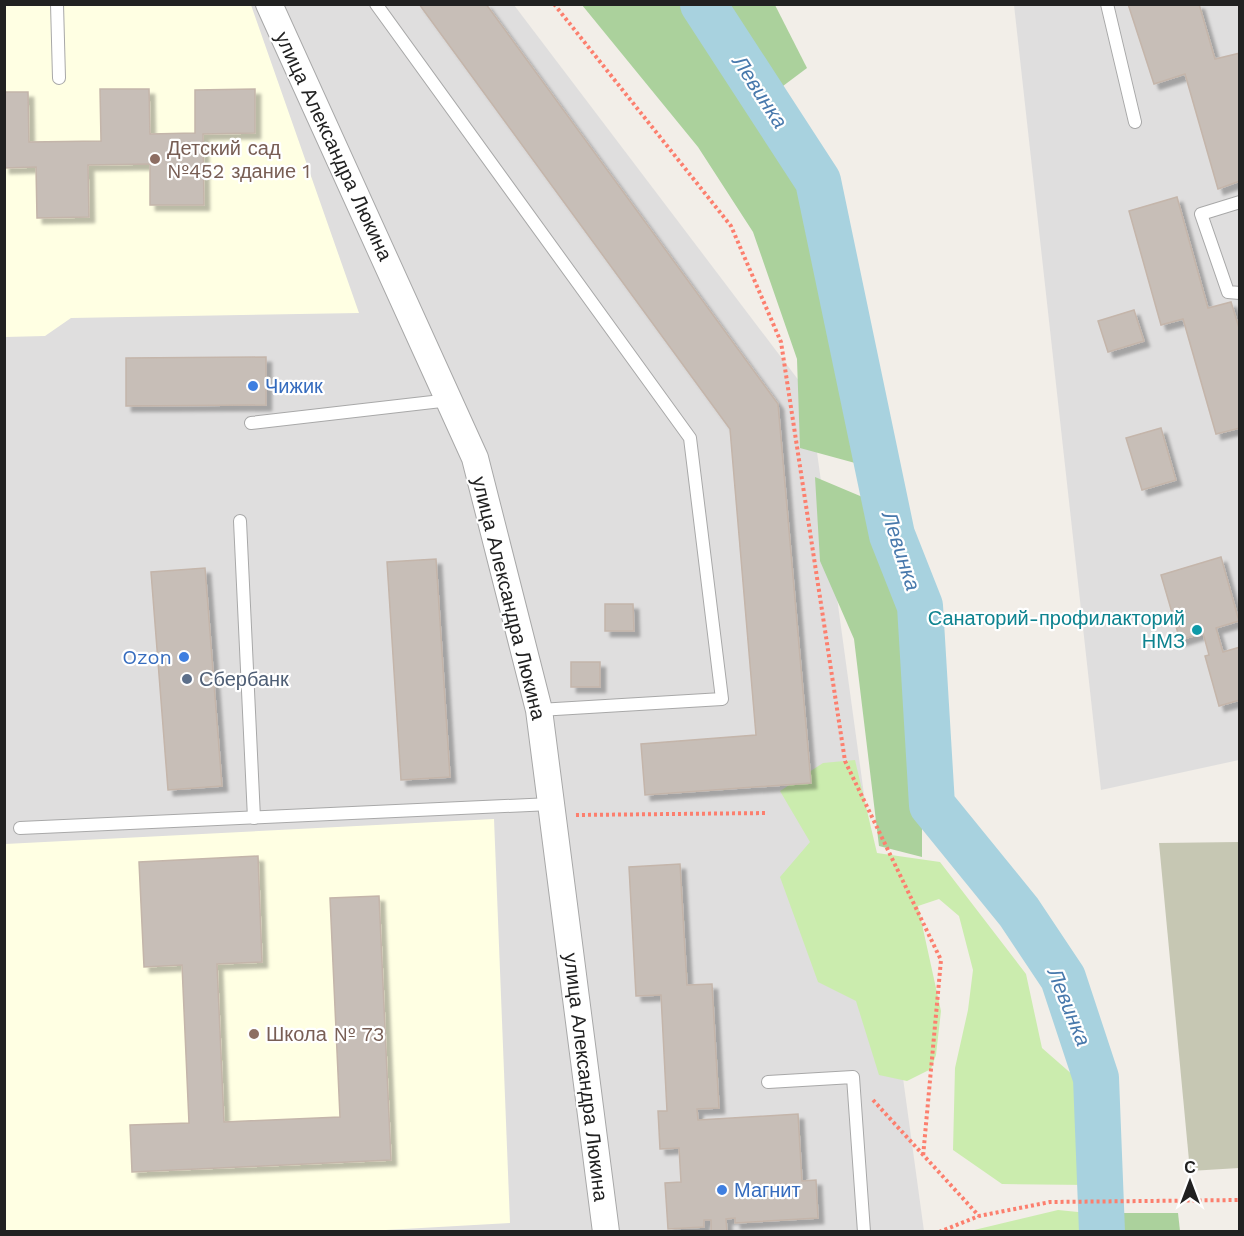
<svg xmlns="http://www.w3.org/2000/svg" width="1244" height="1236" viewBox="0 0 1244 1236" font-family="'Work Sans',sans-serif">
<defs>
<filter id="shadow"><feDropShadow dx="5.5" dy="5.5" stdDeviation="1.5" flood-color="#0004"/></filter>
</defs>
<rect width="100%" height="100%" fill="#f2eee8"/>
<g fill="#dfdede">
<polygon points="5,5 514,5 809,394 924,1231 5,1232"/>
<polygon points="1014,5 1239,5 1239,760 1101,790"/>
</g>
<g fill="#ffffe3">
<polygon points="4,5 251,5 359,313 71,318 45,336 5,337"/>
<polygon points="494,819 510,1223 350,1232 5,1232 5,844"/>
</g>
<polygon fill="#c6c7b3" points="1239,842 1239,1168 1190,1171 1159,843"/>
<g fill="#cbecae">
<polygon points="855,760 877,853 940,862 1026,974 1042,1048 1074,1076 1089,1127 1090,1185 1002,1184 953,1150 955,1068 968,1010 973,970 959,916 939,899 918,906 941,1011 936,1055 931,1069 907,1081 879,1075 856,1001 818,982 780,877 810,842 780,791 823,763"/>
<polygon points="1058,1210 1088,1213 1089,1231 970,1231"/>
</g>
<g fill="#abd19c">
<polygon points="582,5 688,5 808,183 857,440 855,463 800,448 797,359 753,232 698,147"/>
<polygon points="727,5 775,5 807,68 775,92"/>
<polygon points="815,477 872,501 909,614 922,811 922,857 879,846 854,639 820,561"/>
<polygon points="1114,1213 1178,1213 1180,1231 1116,1231"/>
</g>
<g fill="none" stroke-linecap="round" stroke-linejoin="round">
<polyline stroke="#a8d2df" stroke-width="46" points="703,4 818,181 892,535 920,606 932,805 1019,912 1063,978 1096,1078 1102,1232"/>
</g>
<g fill="#c7beb7" stroke="#c4b5aa" stroke-width="1.5" filter="url(#shadow)">
<polygon points="419,4 486,4 778,404 811,783 645,795 641,744 756,735 730,429"/>
<polygon points="1128,4 1199,4 1215,59 1240,53 1240,181 1218,189 1185,74 1154,84"/>
<polygon points="100,89 149,89 150,134 195,133 195,90 255,89 255,133 203,134 204,205 150,205 150,164 88,165 89,217 37,218 36,167 4,168 4,92 28,92 29,142 101,141"/>
<polygon points="1177,197 1208,308 1231,302 1240,331 1240,428 1216,434 1183,319 1161,325 1129,211"/>
<polygon points="1134,310 1144,341 1108,352 1098,321"/>
<polygon points="266,357 266,405 126,406 126,358"/>
<polygon points="1161,428 1176,480 1142,490 1126,438"/>
<polygon points="1221,557 1239,621 1216,628 1223,652 1240,647 1240,700 1219,706 1205,656 1209,655 1203,633 1180,640 1161,575"/>
<polygon points="436,559 450,777 401,780 387,562"/>
<polygon points="205,568 222,786 168,790 151,572"/>
<polygon points="605,604 633,604 634,631 605,631"/>
<rect x="571" y="662" width="29" height="25"/>
<polygon points="258,856 262,962 217,964 224,1122 340,1117 330,898 379,896 391,1160 132,1172 130,1125 189,1123 182,965 144,967 139,862"/>
<polygon points="680,864 687,985 712,984 719,1108 697,1109 698,1120 798,1114 802,1181 816,1180 818,1218 735,1223 735,1218 726,1219 727,1232 711,1232 711,1220 704,1220 704,1227 668,1229 665,1183 681,1182 679,1148 660,1149 658,1111 667,1111 661,995 636,996 629,867"/>
</g>
<g fill="none" stroke-linecap="round" stroke-linejoin="round">
<g stroke="#a8a8a8" stroke-width="14">
<g id="lane">
<polyline points="57,4 59,78"/>
<polyline points="376,4 690,438 722,699 539,710"/>
<polyline points="1107,4 1135,122"/>
<polyline points="1240,202 1201,214 1228,292 1240,293"/>
<polyline points="251,423 450,400"/>
<polyline points="240,521 254,818"/>
<polyline points="20,828 551,804"/>
<polyline points="768,1082 853,1077 864,1232"/>
</g>
</g>
<g stroke="#a8a8a8" stroke-width="28">
<polyline id="street" points="269,4 475,458 539,710 606,1232"/>
</g>
<g stroke="#fc7f6e" stroke-width="4" stroke-dasharray="3 3" stroke-linecap="butt">
<polyline points="554,4 731,226 781,342 845,761 941,960 923,1157"/>
<polyline points="576,815 768,813"/>
<polyline points="873,1100 979,1216"/>
<polyline points="939,1232 979,1216 1050,1202 1240,1200"/>
</g>
<use href="#lane" stroke="#fff" stroke-width="12"/>
<use href="#street" stroke="#fff" stroke-width="26"/>
</g>
<g fill="#8d6e63" stroke="#fff" stroke-width="2">
<circle cx="155" cy="159" r="6"/>
<circle cx="254" cy="1034" r="6"/>
</g>
<g fill="#3f7fe0" stroke="#fff" stroke-width="2">
<circle cx="253" cy="386" r="6"/>
<circle cx="184" cy="657" r="6"/>
<circle cx="722" cy="1190" r="6"/>
</g>
<circle fill="#0f9aa8" stroke="#fff" stroke-width="2" cx="1197" cy="630" r="6"/>
<circle fill="#5c6f8a" stroke="#fff" stroke-width="2" cx="187" cy="679" r="6"/>
<g text-anchor="middle" stroke-width="4.5" stroke-linejoin="round" paint-order="stroke">
<g font-size="20" fill="#212121" stroke="#fff">
<text transform="translate(334 146) rotate(65)" y="7">улица Александра Люкина</text>
<text transform="translate(509 598) rotate(76)" y="7">улица Александра Люкина</text>
<text transform="translate(586 1077) rotate(83)" y="7">улица Александра Люкина</text>
</g>
<g font-size="20" fill="#785e54" stroke="#fff" text-anchor="start">
<text x="167" y="155">Детский сад<tspan x="167" dy="23">№452 здание 1</tspan></text>
<text x="266" y="1041">Школа № 73</text>
</g>
<g font-size="20" fill="#366cbe" stroke="#fff" text-anchor="start">
<text x="265" y="393">Чижик</text>
<text x="172" y="664" text-anchor="end">Ozon</text>
<text x="734" y="1197">Магнит</text>
</g>
<g font-size="20" fill="#0d838f" stroke="#fff" text-anchor="end">
<text x="1185" y="625">Санаторий-профилакторий<tspan x="1185" dy="23">НМЗ</tspan></text>
</g>
<g font-size="20" fill="#4e5e75" stroke="#fff" text-anchor="start">
<text x="199" y="686">Сбербанк</text>
</g>
<g font-size="21" font-style="italic" fill="#4879ac" stroke="#fff">
<text transform="translate(760 92) rotate(57)" y="7">Левинка</text>
<text transform="translate(901 551) rotate(72)" y="7">Левинка</text>
<text transform="translate(1069 1007) rotate(68)" y="7">Левинка</text>
</g>
</g>
<rect width="1244" height="1236" fill="none" stroke="#212121" stroke-width="12"/>
<g transform="translate(1190 1182)" stroke="#ffffff" stroke-width="4.5" paint-order="stroke">
<path d="M0-4.5L10 22L0 15L-10 22Z" fill="#212121"/>
<text y="-9" font-size="16" font-weight="bold" text-anchor="middle" fill="#212121">С</text>
</g>
</svg>
